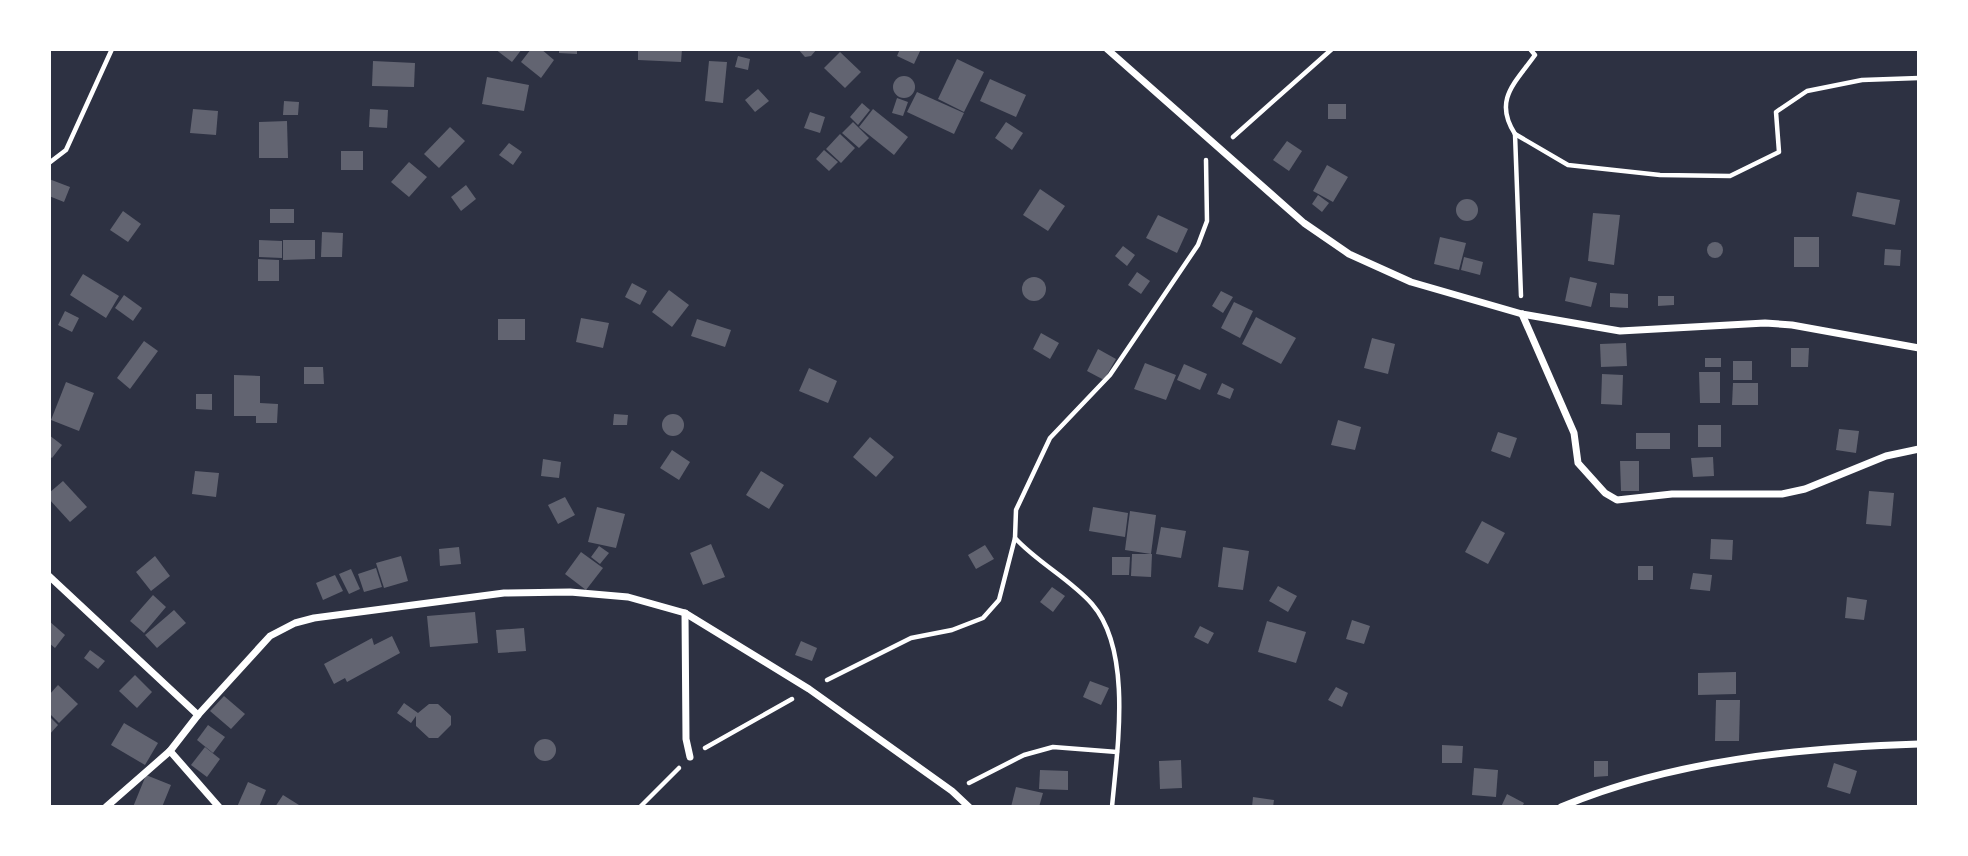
<svg xmlns="http://www.w3.org/2000/svg" width="1968" height="856" viewBox="0 0 1968 856" font-family="'Roboto Condensed',sans-serif">
<rect width="100%" height="100%" fill="#2d3142"/>
<g fill="#626471">
<polygon points="495,49 522,49 512,62"/>
<polygon points="531,49 541,49 554,60 541,78 521,62"/>
<polygon points="559,49 577,49 577,54 559,53"/>
<polygon points="638,49 682,49 681,62 638,60"/>
<polygon points="798,49 817,49 811,56 805,57"/>
<polygon points="900,49 921,49 914,64 897,56"/>
<polygon points="840,52 861,72 845,88 824,68"/>
<polygon points="738,56 750,59 748,70 735,67"/>
<polygon points="957,59 984,72 964,112 938,99"/>
<polygon points="373,61 415,63 414,87 372,86"/>
<polygon points="709,61 727,62 723,103 705,101"/>
<circle cx="904" cy="87" r="11"/>
<polygon points="487,77 529,85 524,111 482,104"/>
<polygon points="990,79 1026,95 1016,117 980,101"/>
<polygon points="758,89 769,101 755,112 745,100"/>
<polygon points="917,92 964,113 954,134 907,112"/>
<polygon points="897,98 908,102 903,116 892,113"/>
<polygon points="284,101 299,102 298,115 283,115"/>
<polygon points="862,103 870,110 858,125 850,117"/>
<rect x="1328" y="104" width="18" height="15"/>
<polygon points="193,109 218,111 216,135 190,133"/>
<polygon points="370,109 388,110 387,128 369,127"/>
<polygon points="873,109 908,137 894,155 859,127"/>
<polygon points="810,112 825,117 820,133 804,128"/>
<polygon points="287,121 288,158 259,158 259,122"/>
<polygon points="853,122 869,138 859,148 842,133"/>
<polygon points="1006,122 1023,133 1012,150 995,138"/>
<polygon points="450,127 465,141 439,168 424,154"/>
<polygon points="840,134 855,148 841,163 826,149"/>
<polygon points="1287,141 1302,151 1289,171 1273,160"/>
<polygon points="509,143 522,152 513,165 499,155"/>
<polygon points="824,150 838,162 829,171 816,159"/>
<rect x="341" y="151" width="22" height="19"/>
<polygon points="409,162 427,177 409,197 391,182"/>
<polygon points="1327,165 1348,177 1333,202 1313,191"/>
<polygon points="49,179 70,187 64,202 49,196"/>
<polygon points="466,185 476,199 461,211 451,197"/>
<polygon points="1040,189 1065,206 1048,231 1023,215"/>
<polygon points="1857,192 1900,200 1895,225 1852,216"/>
<polygon points="1318,195 1329,203 1322,212 1312,204"/>
<circle cx="1467" cy="210" r="11"/>
<rect x="270" y="209" width="24" height="14"/>
<polygon points="123,211 141,224 128,242 110,230"/>
<polygon points="1593,213 1620,215 1614,265 1588,261"/>
<polygon points="1158,215 1188,229 1177,253 1146,238"/>
<polygon points="322,232 343,233 342,257 321,257"/>
<polygon points="1440,237 1466,243 1459,270 1434,264"/>
<rect x="1794" y="237" width="25" height="30"/>
<polygon points="259,240 282,241 282,258 259,257"/>
<polygon points="283,240 315,240 315,259 283,260"/>
<circle cx="1715" cy="250" r="8"/>
<polygon points="1123,246 1135,255 1127,266 1115,256"/>
<polygon points="1885,249 1901,250 1900,266 1884,265"/>
<polygon points="1464,257 1483,262 1480,275 1461,270"/>
<polygon points="258,259 279,260 279,281 258,281"/>
<polygon points="1137,272 1150,281 1141,294 1128,285"/>
<polygon points="83,274 119,296 106,318 70,295"/>
<circle cx="1034" cy="289" r="12"/>
<polygon points="1570,277 1597,283 1591,307 1565,301"/>
<polygon points="632,283 647,291 640,305 625,297"/>
<polygon points="669,290 689,305 672,327 652,312"/>
<polygon points="1221,291 1233,297 1223,313 1212,306"/>
<polygon points="1610,293 1628,294 1628,308 1610,307"/>
<polygon points="124,295 142,308 133,321 115,308"/>
<polygon points="1658,296 1674,296 1674,305 1658,306"/>
<polygon points="1234,302 1253,311 1240,338 1221,328"/>
<polygon points="65,311 79,318 72,332 58,325"/>
<polygon points="1256,317 1296,338 1281,364 1242,344"/>
<polygon points="581,318 609,323 603,348 576,342"/>
<rect x="498" y="319" width="27" height="21"/>
<polygon points="697,319 731,330 725,347 691,336"/>
<polygon points="1041,333 1059,343 1050,359 1033,349"/>
<polygon points="1372,338 1395,344 1388,374 1364,368"/>
<polygon points="144,341 158,351 130,389 117,378"/>
<polygon points="1626,343 1627,366 1601,367 1600,344"/>
<polygon points="1791,348 1809,348 1808,367 1791,367"/>
<polygon points="1098,349 1116,359 1104,380 1087,371"/>
<rect x="1705" y="358" width="16" height="9"/>
<rect x="1733" y="361" width="19" height="19"/>
<polygon points="1145,363 1176,375 1166,400 1134,389"/>
<polygon points="1184,364 1207,374 1200,390 1177,380"/>
<polygon points="304,367 323,367 324,384 304,384"/>
<polygon points="809,368 837,381 828,403 799,391"/>
<polygon points="1699,372 1720,372 1720,403 1700,403"/>
<polygon points="1602,374 1623,375 1622,405 1601,404"/>
<polygon points="234,375 260,376 260,403 278,404 277,423 256,423 256,416 234,416"/>
<polygon points="66,382 94,393 79,431 51,420"/>
<polygon points="1222,383 1234,389 1230,399 1217,394"/>
<polygon points="1733,383 1758,383 1758,405 1732,405"/>
<polygon points="196,394 212,394 212,410 196,409"/>
<circle cx="673" cy="425" r="11"/>
<polygon points="614,414 628,415 627,425 613,425"/>
<polygon points="1338,420 1361,427 1355,450 1331,445"/>
<rect x="1698" y="425" width="23" height="22"/>
<polygon points="1839,429 1859,431 1856,453 1836,450"/>
<polygon points="1498,432 1517,438 1510,458 1491,451"/>
<rect x="1636" y="433" width="34" height="16"/>
<polygon points="49,435 62,445 52,458 49,456"/>
<polygon points="870,437 894,457 876,477 853,457"/>
<polygon points="672,450 690,462 679,480 660,468"/>
<polygon points="1713,457 1714,476 1693,477 1691,458"/>
<polygon points="543,459 561,462 559,478 541,476"/>
<polygon points="1620,461 1639,461 1639,491 1621,491"/>
<polygon points="195,471 219,473 216,497 192,494"/>
<polygon points="761,471 784,485 769,509 746,495"/>
<polygon points="63,481 87,507 70,522 49,499 49,493"/>
<polygon points="1869,491 1894,493 1891,526 1866,524"/>
<polygon points="565,497 575,515 558,524 548,505"/>
<polygon points="597,507 625,514 616,548 588,542"/>
<polygon points="1093,507 1128,513 1125,537 1089,531"/>
<polygon points="1130,511 1156,515 1151,554 1125,550"/>
<polygon points="1482,521 1505,533 1488,564 1465,552"/>
<polygon points="1161,527 1186,531 1181,558 1156,554"/>
<polygon points="1711,539 1733,540 1732,560 1710,559"/>
<polygon points="711,544 725,577 703,585 690,553"/>
<polygon points="985,545 994,559 976,569 968,555"/>
<polygon points="599,546 609,553 600,564 591,557"/>
<polygon points="459,547 461,564 440,566 439,549"/>
<polygon points="1223,547 1249,551 1243,590 1218,587"/>
<polygon points="581,552 603,568 586,590 565,574"/>
<polygon points="1132,554 1152,554 1151,577 1131,576"/>
<polygon points="155,556 170,576 151,591 136,572"/>
<polygon points="401,556 408,581 384,588 376,563"/>
<polygon points="1112,557 1130,557 1129,575 1112,575"/>
<rect x="1638" y="566" width="15" height="14"/>
<polygon points="376,568 382,587 364,592 358,574"/>
<polygon points="351,569 360,589 349,594 339,574"/>
<polygon points="1693,573 1712,575 1710,591 1690,589"/>
<polygon points="335,575 343,591 323,600 316,583"/>
<polygon points="1278,586 1297,596 1288,612 1269,601"/>
<polygon points="1052,587 1065,596 1053,612 1040,602"/>
<polygon points="153,595 166,607 144,633 130,621"/>
<polygon points="1847,597 1867,600 1864,620 1845,618"/>
<polygon points="174,610 186,623 157,648 145,635"/>
<polygon points="475,612 478,643 430,647 427,616"/>
<polygon points="1352,620 1370,626 1364,644 1346,639"/>
<polygon points="49,621 65,635 55,648 49,643"/>
<polygon points="1267,621 1306,632 1296,663 1258,652"/>
<polygon points="1200,626 1214,633 1208,644 1194,637"/>
<polygon points="524,628 526,651 498,653 496,630"/>
<polygon points="392,636 400,653 347,682 345,678 334,684 324,664 372,638 374,645"/>
<polygon points="801,641 817,648 812,661 795,655"/>
<polygon points="90,650 105,661 98,669 84,658"/>
<polygon points="1736,672 1736,694 1698,695 1698,673"/>
<polygon points="135,675 152,692 137,708 119,691"/>
<polygon points="1090,681 1109,688 1101,705 1083,697"/>
<polygon points="58,685 78,704 59,723 49,713 49,695"/>
<polygon points="1336,687 1348,693 1342,707 1328,700"/>
<polygon points="224,696 245,714 231,729 210,711"/>
<polygon points="1716,700 1740,700 1739,741 1715,741"/>
<polygon points="404,703 418,713 429,704 438,704 451,716 451,725 438,738 429,738 416,726 416,716 411,723 397,713"/>
<polygon points="49,716 58,725 49,735"/>
<polygon points="124,723 158,743 145,765 111,745"/>
<polygon points="208,725 225,737 213,753 197,740"/>
<circle cx="545" cy="750" r="11"/>
<polygon points="1442,745 1463,746 1462,763 1442,763"/>
<polygon points="205,747 220,759 207,777 191,765"/>
<polygon points="1181,760 1182,788 1160,789 1159,761"/>
<polygon points="1594,761 1608,761 1608,776 1594,777"/>
<polygon points="1834,763 1857,771 1850,794 1827,787"/>
<polygon points="1474,768 1498,770 1496,797 1472,795"/>
<polygon points="1040,770 1068,771 1068,790 1039,789"/>
<polygon points="146,775 171,785 162,807 133,807"/>
<polygon points="248,782 266,790 259,807 237,807"/>
<polygon points="1016,787 1043,793 1039,807 1011,807"/>
<polygon points="1507,794 1524,803 1522,807 1501,807"/>
<polygon points="283,795 299,805 297,807 275,807"/>
<polygon points="1253,797 1274,800 1273,807 1252,807"/>
</g>
<g fill="none" stroke-linecap="round" stroke-linejoin="round">
<g stroke="#fff" stroke-width="4.5">
<polyline points="1515,134 1568,165 1660,175 1730,176 1779,152 1776,112 1807,91 1862,80 1919,78"/>
<polyline points="1233,137 1332,49"/>
<polyline points="49,163 66,150 112,49"/>
<path d="M 1521,296 L 1515,134 C 1493,100 1515,83 1535,55 L 1530,49"/>
<polyline points="827,680 911,638 952,630 983,618 999,600 1015,538"/>
<polyline points="705,748 792,699"/>
<polyline points="969,783 1024,755 1053,747 1117,752"/>
<polyline points="640,807 679,768"/>
<path d="M 1112,807 C 1117,750 1133,651 1092,604 C 1070,579 1038,563 1015,538 L 1016,510 L 1050,438 L 1110,375 L 1198,245 L 1207,221 L 1206,160"/>
</g>
<g stroke="#fff" stroke-width="7">
<polyline points="1107,49 1304,223 1349,254 1411,282 1522,314 1620,331 1765,323 1792,325 1919,348"/>
<polyline points="1522,314 1574,433 1578,463 1605,493 1617,500 1672,494 1782,494 1805,489 1886,456 1919,449"/>
<polyline points="49,576 198,715"/>
<polyline points="685,613 686,739 690,757"/>
<polyline points="170,751 219,807"/>
<polyline points="106,807 170,751 198,715 270,636 295,623 314,618 504,593 570,592 628,597 685,613 809,689 952,791 969,807"/>
<path d="M 1561,807 C 1673,760 1798,748 1919,744"/>
</g>
</g>
<rect width="1968" height="856" fill="none" stroke="#ffffff" stroke-width="102"/>
</svg>
